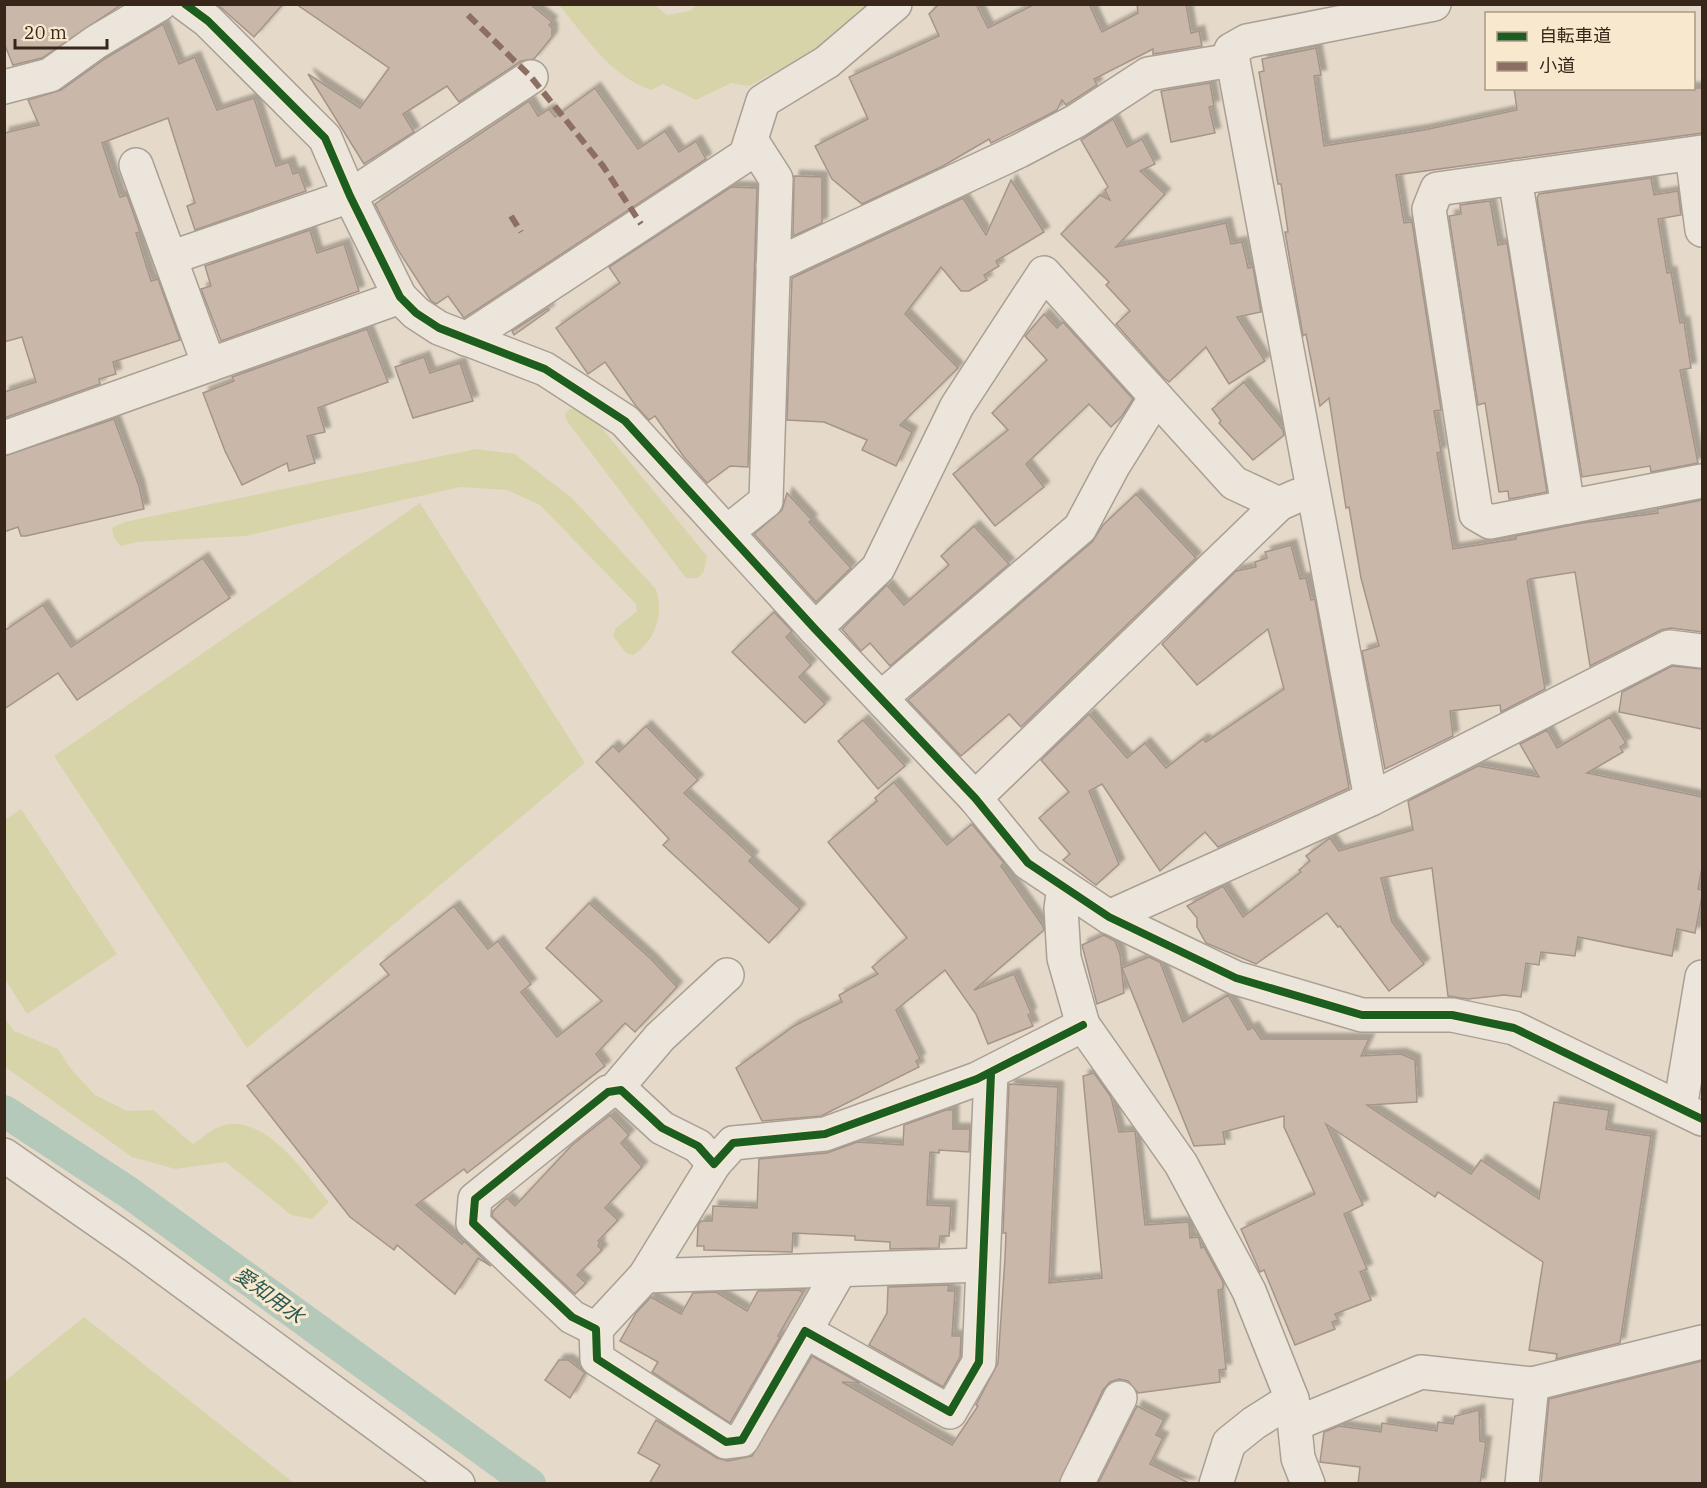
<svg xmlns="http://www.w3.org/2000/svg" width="1707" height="1488" viewBox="0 0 1707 1488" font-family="'IBM Plex Serif','Noto Sans JP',serif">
<defs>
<filter id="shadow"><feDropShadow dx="5.5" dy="-5.5" stdDeviation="1.5" flood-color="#0004"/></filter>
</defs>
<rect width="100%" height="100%" fill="#e5dac9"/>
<g fill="#d8d4aa">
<path d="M 559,5 L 655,5 L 667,15 L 690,11 L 697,5 L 870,5 L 818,49 L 749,86 L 731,83 L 696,100 L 663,84 L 651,90 C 610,76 586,37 559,5 Z"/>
<polygon points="574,408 596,421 707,556 704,571 698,578 686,578 567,421 565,415 569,409"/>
<path d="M 476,449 L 515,454 L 572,498 L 656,589 C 664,614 656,641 633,655 L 626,653 L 613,636 L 615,629 L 637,611 L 636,604 L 540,505 L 507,490 L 460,487 L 245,536 L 137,542 L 121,546 L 114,538 L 112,528 L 124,522 Z"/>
<polygon points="420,503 585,763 247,1048 54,756"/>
<polygon points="21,809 117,954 27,1014 5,979 5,820"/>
<path d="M 4,1017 L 14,1031 L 58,1049 L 71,1069 L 95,1095 L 127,1111 L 153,1110 L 193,1144 C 201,1139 208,1132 216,1128 C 261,1106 305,1174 329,1202 L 312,1219 L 291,1215 L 226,1162 L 175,1169 L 132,1157 L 5,1067 Z"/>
<polygon points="84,1317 294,1483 5,1483 5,1381"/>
</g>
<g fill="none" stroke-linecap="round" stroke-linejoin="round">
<polyline stroke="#b5c9bb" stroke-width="32" points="4,1111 128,1192 530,1484"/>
</g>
<g fill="#c9b7a9" stroke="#a59589" stroke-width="1.5" filter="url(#shadow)">
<polygon points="4,4 122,4 42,58 13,65 4,43"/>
<polygon points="217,4 283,4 254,37"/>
<polygon points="296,4 530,4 552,22 549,25 552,28 552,37 534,59 521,61 459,102 447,86 403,114 414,132 364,164 308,74 360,108 389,68"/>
<polygon points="939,4 976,4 988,28 1035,4 1089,4 1102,32 1138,13 1137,4 1186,4 1191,33 1199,31 1202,46 1153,54 1153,49 1094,79 1097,85 1066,105 1062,100 1057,110 1042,118 991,143 989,139 943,166 862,204 832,179 815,146 868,119 849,77 939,36 929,14"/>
<polygon points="163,24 179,64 195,57 217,110 254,98 276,166 289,162 293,174 299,172 306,191 195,230 187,206 195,203 168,118 102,143 120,197 127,195 140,232 136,233 151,281 158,279 180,340 113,362 116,374 99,379 100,384 4,418 4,392 36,382 22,337 4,342 4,133 39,125 28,100 61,90 106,58"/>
<polygon points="1316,48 1321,75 1314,76 1324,146 1424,130 1517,110 1514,88 1702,88 1702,133 1396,175 1404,223 1412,222 1441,410 1434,411 1441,452 1437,453 1453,549 1516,539 1516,536 1582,523 1658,513 1657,509 1702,500 1702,632 1671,628 1661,630 1590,666 1575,572 1530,579 1527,581 1545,689 1501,712 1500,705 1450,711 1453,736 1385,769 1362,651 1379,646 1361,578 1349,507 1346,508 1329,398 1320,406 1306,334 1303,336 1285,232 1288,232 1281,184 1278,184 1259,72 1264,71 1262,59"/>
<polygon points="1210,83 1214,106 1209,107 1215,133 1171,142 1161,91"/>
<polygon points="595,88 638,149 665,131 679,152 696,141 706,159 464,318 448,296 436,304 431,301 398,250 375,204 529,101 538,116 549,109 555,117"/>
<polygon points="1113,119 1127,147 1142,139 1155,164 1140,171 1165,194 1116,247 1226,223 1231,244 1242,242 1248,268 1253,267 1261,312 1237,317 1265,361 1229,384 1206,347 1169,382 1163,377 1116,324 1130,311 1106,285 1109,282 1061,234 1100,195 1110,200 1105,190 1108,187 1081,140"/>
<polygon points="794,176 822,177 822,223 793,236"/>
<polygon points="1651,178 1654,195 1678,191 1681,215 1658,219 1667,273 1671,272 1680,323 1684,322 1691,368 1680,370 1698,463 1651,472 1650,466 1582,477 1537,198 1539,194"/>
<polygon points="1011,180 1044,232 996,261 999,266 984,275 987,280 969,291 961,291 941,267 905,314 958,368 900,425 912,432 896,466 862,450 867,440 824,422 787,420 792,278 963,198 986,235"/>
<polygon points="731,187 757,188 748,467 730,466 707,483 684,457 655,416 649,420 636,406 605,362 588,374 556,328 620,283 609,267"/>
<polygon points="1490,201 1498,245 1507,243 1547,492 1509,499 1508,491 1499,492 1485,403 1478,405 1449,216 1461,214 1460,205"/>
<polygon points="310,230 317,253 344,244 359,291 221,341 201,289 211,286 205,266"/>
<polygon points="548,308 549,310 514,335 512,331"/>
<polygon points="1044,314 1057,328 1063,322 1133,399 1122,416 1111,427 1089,404 1026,464 1044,487 995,526 953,474 1008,430 992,413 1047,360 1025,336"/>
<polygon points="367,329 388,382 318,408 325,432 307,436 315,463 289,471 287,463 242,485 225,451 203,393 234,381 232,377"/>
<polygon points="424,357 430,373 460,363 473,401 413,418 395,367"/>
<polygon points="1244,382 1283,430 1284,435 1253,460 1219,423 1221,421 1212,409"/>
<polygon points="114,419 139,486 144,509 26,536 21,536 18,527 4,532 4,456"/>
<polygon points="787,493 812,520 809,522 851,568 816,602 754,534 782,510"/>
<polygon points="1136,494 1196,558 1021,727 1009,714 961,756 908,700 1092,542 1103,525"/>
<polygon points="974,526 1009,564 890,666 870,643 861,651 842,629 887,585 904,605 949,565 941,556"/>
<polygon points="1291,545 1300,579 1306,578 1311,600 1315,599 1349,788 1218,847 1205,832 1160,871 1102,784 1089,791 1119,864 1096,885 1063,860 1070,854 1039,818 1069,792 1041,760 1089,714 1127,758 1145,743 1166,768 1203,739 1206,742 1284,689 1268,629 1197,685 1162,644 1236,571 1256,567 1255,562 1267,558 1265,552"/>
<polygon points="203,558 230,598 77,700 58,673 4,709 4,631 43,605 71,647"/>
<polygon points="774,612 792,631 786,637 811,665 799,677 825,704 805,723 732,652"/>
<polygon points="1672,666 1702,669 1702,729 1619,712 1622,692"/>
<polygon points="1610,717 1626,743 1620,747 1623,752 1587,773 1702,797 1702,868 1698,889 1702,890 1702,896 1695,933 1677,929 1672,956 1578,937 1575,956 1541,952 1539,965 1526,963 1521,997 1504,995 1468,999 1448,996 1432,868 1381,878 1392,922 1424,964 1389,991 1340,926 1338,927 1327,913 1256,964 1206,943 1197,927 1197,918 1187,906 1223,886 1243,917 1301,872 1299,870 1310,861 1306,856 1330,838 1339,851 1413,830 1408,801 1478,766 1539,777 1520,744 1547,730 1557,748"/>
<polygon points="863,720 905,766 878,789 838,741"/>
<polygon points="646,726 698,780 684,793 753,857 749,861 800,909 769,943 663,845 669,839 596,762 613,746 619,752"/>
<polygon points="894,782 947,845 972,824 1004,863 1001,866 1043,926 1044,930 974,990 1014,974 1031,1013 1028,1015 1033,1026 988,1044 976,1014 945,970 896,1010 920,1059 916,1061 919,1067 821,1116 762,1121 736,1068 794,1026 842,1002 839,995 878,974 872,967 907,938 828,842 877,801 875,798"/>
<polygon points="589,903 651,959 677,987 635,1032 625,1023 596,1054 605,1066 467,1173 464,1169 416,1205 462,1244 464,1241 491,1266 478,1258 455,1294 397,1245 394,1250 350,1217 247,1086 389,975 380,964 454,906 488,949 498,941 531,984 521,992 557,1037 602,1001 546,948"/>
<polygon points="1104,935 1115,941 1120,954 1124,993 1097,1004 1082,945"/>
<polygon points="1149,957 1160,962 1183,1022 1228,995 1248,1030 1253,1027 1261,1039 1369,1039 1361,1056 1401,1054 1415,1060 1417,1102 1367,1105 1471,1174 1481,1160 1539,1199 1554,1102 1609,1110 1606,1129 1651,1136 1620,1343 1556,1359 1557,1354 1529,1350 1543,1262 1438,1192 1435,1197 1326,1124 1363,1205 1344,1214 1367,1269 1360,1272 1371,1300 1335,1314 1338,1320 1332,1322 1335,1329 1295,1345 1264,1270 1260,1272 1241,1229 1315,1194 1284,1127 1284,1116 1223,1132 1225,1144 1194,1146 1122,968"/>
<polygon points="1094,1073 1111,1097 1119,1132 1135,1131 1145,1225 1189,1222 1190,1238 1199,1237 1201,1248 1204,1247 1223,1282 1223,1289 1218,1290 1226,1369 1219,1370 1220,1382 1138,1393 1128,1381 1119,1379 1110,1382 1103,1390 1059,1484 649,1484 660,1465 638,1453 656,1420 717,1458 728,1461 752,1456 812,1356 860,1383 842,1382 952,1445 978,1406 976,1405 998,1363 1005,1258 1006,1233 1003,1233 1009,1084 1058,1087 1049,1283 1102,1278 1083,1076"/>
<polygon points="946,1110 953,1110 953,1129 970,1129 969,1152 939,1150 939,1153 930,1152 927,1205 951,1206 949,1236 940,1236 939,1248 890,1249 890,1242 855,1240 855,1236 793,1233 792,1252 704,1250 704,1246 697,1246 698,1225 701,1221 712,1221 713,1206 757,1208 759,1159 827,1153 857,1142 903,1145 904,1125"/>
<polygon points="610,1115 629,1135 621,1143 642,1167 605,1208 618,1220 598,1241 600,1243 598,1246 602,1250 577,1275 586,1283 575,1294 492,1216 493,1211 507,1198 515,1206 571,1146"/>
<polygon points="949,1285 948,1291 955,1291 952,1336 961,1336 960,1357 943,1387 869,1345 887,1313 888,1287"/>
<polygon points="798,1290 803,1292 778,1336 780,1337 730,1423 652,1372 658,1362 620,1341 636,1313 651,1297 681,1314 693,1293 716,1292 747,1311 758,1291"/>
<polygon points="559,1360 568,1360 585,1373 570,1398 545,1380"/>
<polygon points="1702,1361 1702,1484 1541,1484 1549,1399"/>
<polygon points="1137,1406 1164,1420 1156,1435 1163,1438 1150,1464 1191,1484 1098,1484"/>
<polygon points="1479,1410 1480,1441 1486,1442 1480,1484 1358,1484 1360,1467 1320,1462 1324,1432 1339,1426 1381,1432 1382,1423 1437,1431 1438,1422 1453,1424 1455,1416"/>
</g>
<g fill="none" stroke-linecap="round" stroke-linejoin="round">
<g stroke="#aa9f93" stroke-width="36">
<g id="minor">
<polyline points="185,4 208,21 325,138 350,196 400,297 416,313 439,328 545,369 625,421 815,629 975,798 1028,863 1109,917 1236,978 1362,1015 1452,1015 1514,1028 1702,1119"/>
<polyline points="4,87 50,75 96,42 160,4"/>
<polyline points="1702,152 1437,189 1429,209 1476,514 1490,522 1702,481"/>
<polyline points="1692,154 1702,230"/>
<polyline points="136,165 209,365"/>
<polyline points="1515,178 1568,507"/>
<polyline points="170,258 350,196 531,77"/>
<polyline points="773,266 1019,151 1076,121 1148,74 1232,60"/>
<polyline points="466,339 746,155 763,101 827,62 895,4"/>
<polyline points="4,438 400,297"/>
<polyline points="727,532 766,501 776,179 751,140"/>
<polyline points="815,629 878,568 957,406 1044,273 1234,483 1279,504"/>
<polyline points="881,698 1080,528 1113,466 1156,397"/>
<polyline points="975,798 1279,504 1297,496"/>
<polyline points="1371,799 1231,50 1247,41 1434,4"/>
<polyline points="1064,888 1061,908 1064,958 1083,1025 1181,1164 1249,1291 1292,1399 1298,1458 1308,1484"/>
<polyline points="1109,917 1371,799 1669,647 1702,651"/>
<polyline points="991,1073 979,1362 950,1412 805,1331 742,1440 726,1442 597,1359 596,1329 572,1317 473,1223 475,1199 608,1092 621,1090 662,1128 698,1146 714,1164 733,1143 825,1134 977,1079 1083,1025"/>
<polyline points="614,1091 660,1037 727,975"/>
<polyline points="1680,1108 1702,977"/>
<polyline points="4,1155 136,1247 458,1484"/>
<polyline points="645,1276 982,1265"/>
<polyline points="596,1329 645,1276 714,1164"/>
<polyline points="805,1331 840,1270"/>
<polyline points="1532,1384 1702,1342"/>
<polyline points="1295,1424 1421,1372 1532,1384 1522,1484"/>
<polyline points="1077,1484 1120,1398"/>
<polyline points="1216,1484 1229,1443 1254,1423 1292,1399"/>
</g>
</g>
<use href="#minor" stroke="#ece5db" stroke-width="33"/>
<g stroke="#8d6e63" stroke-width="6" stroke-dasharray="12 6" stroke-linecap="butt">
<polyline points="468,15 531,77 603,166 641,224"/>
<polyline points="511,216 521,232"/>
</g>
<g stroke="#f8e8cd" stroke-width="11">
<g id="cycleway">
<polyline points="185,4 208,21 325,138 350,196 400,297 416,313 439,328 545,369 625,421 815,629 975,798 1028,863 1109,917 1236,978 1362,1015 1452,1015 1514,1028 1702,1119"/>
<polyline points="991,1073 979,1362 950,1412 805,1331 742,1440 726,1442 597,1359 596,1329 572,1317 473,1223 475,1199 608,1092 621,1090 662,1128 698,1146 714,1164 733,1143 825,1134 977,1079 1083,1025"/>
</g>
</g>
<use href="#cycleway" stroke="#1b5e20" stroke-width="8"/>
</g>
<g text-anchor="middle" stroke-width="6" stroke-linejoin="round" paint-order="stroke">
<g font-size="20" font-style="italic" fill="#295952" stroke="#f8e8cd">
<text transform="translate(269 1295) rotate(36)" y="7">愛知用水</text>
</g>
</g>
<rect width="1707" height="1488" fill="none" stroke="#38261b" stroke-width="12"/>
<rect x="1485" y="12" width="210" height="78" fill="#f8e8cd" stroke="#ab9a86" stroke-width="1.5"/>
<rect x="1497" y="32" width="30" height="9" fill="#1b5e20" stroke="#ab9a86" stroke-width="1.5"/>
<text x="1539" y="42" font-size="18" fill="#38261b">自転車道</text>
<rect x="1497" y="62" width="30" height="9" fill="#8d6e63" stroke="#ab9a86" stroke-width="1.5"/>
<text x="1539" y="72" font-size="18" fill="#38261b">小道</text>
<path d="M15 39v9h92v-9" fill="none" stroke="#38261b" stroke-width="3"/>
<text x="24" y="39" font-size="18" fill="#38261b" stroke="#f8e8cd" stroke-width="4.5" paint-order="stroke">20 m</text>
</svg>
